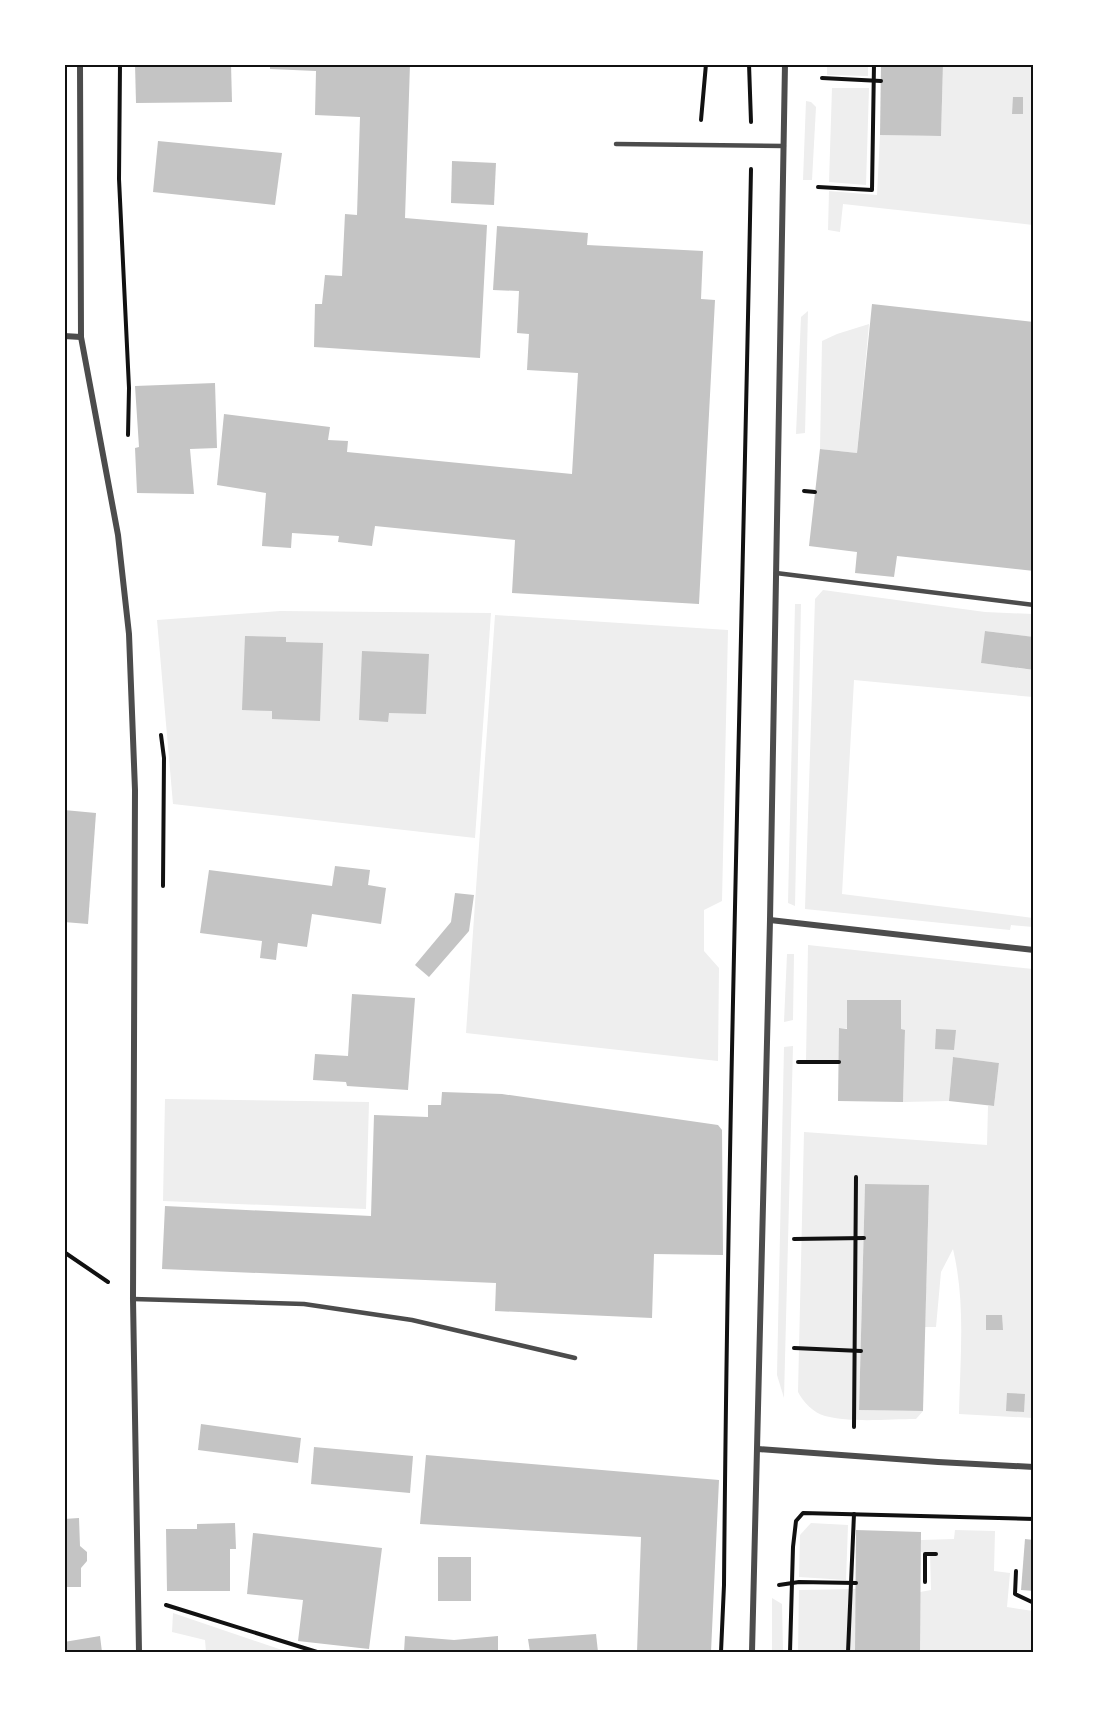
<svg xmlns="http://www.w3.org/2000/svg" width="1098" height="1717" viewBox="0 0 1098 1717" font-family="'PT Sans',sans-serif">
<rect width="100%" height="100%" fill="#fff"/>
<g fill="#eee">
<polygon points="827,65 868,65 868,76 827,75"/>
<polygon points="943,65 1033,65 1033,225 843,204 840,232 828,230 829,191 877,195 880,135 941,136"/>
<polygon points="832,88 869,88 866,185 829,182"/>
<polygon points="806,101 811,102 816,107 812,180 803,180"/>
<polygon points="808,311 805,433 796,434 801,317"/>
<polygon points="869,324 857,453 820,449 822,341 837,334"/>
<polygon points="823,590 985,612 1033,614 1033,637 986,631 981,663 1033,670 1033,697 854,680 842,894 1033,918 1033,927 1011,925 1010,930 805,909 815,599"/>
<polygon points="795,604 801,604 795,906 788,903"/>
<polygon points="280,611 491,613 475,838 173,804 157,620"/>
<polygon points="495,615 728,630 722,901 704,910 704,951 719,968 718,1061 466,1033"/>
<path d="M 808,945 L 1033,969 L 1033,1418 L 959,1414 C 960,1358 966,1304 953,1249 L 941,1272 L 936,1327 L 925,1327 L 929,1185 L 865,1184 L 859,1410 L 923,1411 L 916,1419 C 889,1419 852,1423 825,1416 C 814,1413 803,1402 798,1392 L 804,1132 L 987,1145 L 988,1106 L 994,1106 L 999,1063 L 953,1057 L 949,1101 L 903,1102 L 905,1030 L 839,1028 L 839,1062 L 806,1062 Z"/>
<polygon points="787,954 794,954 793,1020 784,1022"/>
<polygon points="793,1046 784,1398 777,1375 784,1047"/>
<polygon points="165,1099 369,1102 366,1209 163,1201"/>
<polygon points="811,1523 848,1525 846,1580 799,1577 800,1535"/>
<polygon points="955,1530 995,1531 994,1571 1010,1573 1007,1607 1033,1611 1033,1652 920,1652 920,1592 931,1590 930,1552 921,1552 921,1540 954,1539"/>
<polygon points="856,1589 855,1652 798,1652 799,1590"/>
<polygon points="772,1598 782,1604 783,1652 772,1652"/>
<polygon points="173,1613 285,1651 295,1652 206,1652 205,1640 172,1632"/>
</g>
<g fill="#c4c4c4">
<polygon points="135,64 231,64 232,102 136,103"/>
<polygon points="270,64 410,64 405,218 487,225 480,358 314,347 315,304 322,304 325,275 342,276 345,214 357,215 360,117 315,115 316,71 270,69"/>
<polygon points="881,64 943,64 941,136 880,135"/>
<polygon points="1013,97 1023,97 1023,114 1012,114"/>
<polygon points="158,141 282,153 275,205 153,192"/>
<polygon points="452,161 496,163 494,205 451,203"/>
<polygon points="497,226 588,233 587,245 703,251 701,299 715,300 699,604 512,593 515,540 375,526 372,546 338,542 339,536 292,533 291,548 262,546 266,493 217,485 224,414 330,427 328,440 348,441 347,452 572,474 578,373 527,370 529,334 517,333 519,291 493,290"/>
<polygon points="872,304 1034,322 1034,571 897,556 894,577 855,573 857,552 809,546 820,449 857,453"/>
<polygon points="215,383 217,448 190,449 194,494 137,493 135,448 139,447 135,386"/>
<polygon points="985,631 1034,637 1034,670 981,663"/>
<polygon points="245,636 286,637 286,642 323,643 320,721 272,719 272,711 242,710"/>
<polygon points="362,651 429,654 426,714 389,713 388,722 359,720"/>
<polygon points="64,810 96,813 88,924 64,922"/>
<polygon points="335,866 370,870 368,885 386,888 381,924 312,914 307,947 278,943 276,960 260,958 262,941 200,933 209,870 332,886"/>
<polygon points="455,893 474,895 469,931 429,977 415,965 451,922"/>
<polygon points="352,994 415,998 408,1090 347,1086 346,1082 313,1080 315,1054 348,1056"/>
<polygon points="847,1000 901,1000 901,1029 905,1030 903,1102 838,1101 839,1028 847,1029"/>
<polygon points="936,1029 956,1030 954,1050 935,1049"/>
<polygon points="953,1057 999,1063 994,1106 949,1101"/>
<polygon points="442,1092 502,1094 718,1125 722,1130 723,1255 654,1254 652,1318 495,1311 496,1283 162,1269 165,1206 371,1216 374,1115 428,1117 428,1105 441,1105"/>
<polygon points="865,1184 929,1185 923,1411 859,1410"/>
<polygon points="986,1315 1002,1315 1003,1330 986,1330"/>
<polygon points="1007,1393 1025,1394 1024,1412 1006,1411"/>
<polygon points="201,1424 301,1438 298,1463 198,1450"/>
<polygon points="314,1447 413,1456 410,1493 311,1484"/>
<polygon points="426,1455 719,1480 711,1652 637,1652 641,1537 420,1524"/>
<polygon points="79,1518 80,1546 87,1552 87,1561 81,1568 81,1587 64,1587 64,1519"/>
<polygon points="235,1523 236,1549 230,1549 230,1591 167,1591 166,1529 197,1529 197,1524"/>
<polygon points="856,1530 921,1532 920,1652 855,1652"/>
<polygon points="253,1533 382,1548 369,1649 298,1641 303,1600 247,1594"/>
<polygon points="1025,1539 1034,1540 1034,1591 1021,1590"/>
<rect x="438" y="1557" width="33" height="44"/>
<polygon points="596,1634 598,1652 530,1652 528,1639"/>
<polygon points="100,1636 102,1652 64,1652 64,1642"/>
<polygon points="405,1636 454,1640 498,1636 498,1652 404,1652"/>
</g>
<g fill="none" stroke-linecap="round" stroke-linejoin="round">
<g stroke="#111" stroke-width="4">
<polyline points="120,64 119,179 129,388 128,435"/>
<polyline points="749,64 751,122"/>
<polyline points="822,78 881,81"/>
<polyline points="701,120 706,64"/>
<polyline points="818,187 872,190 874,64"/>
<polyline points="804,491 815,492"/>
<polyline points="161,735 164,758 163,886"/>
<polyline points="798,1062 839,1062"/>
<polyline points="794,1239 864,1238"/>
<polyline points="64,1252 108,1282"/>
<polyline points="794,1348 861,1351"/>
<polyline points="854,1427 856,1177"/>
<polyline points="1016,1571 1015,1594 1034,1603"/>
<polyline points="925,1582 925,1554 936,1554"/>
<polyline points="779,1585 799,1582 856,1583"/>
<polyline points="166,1605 317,1652"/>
<path d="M 721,1652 L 724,1585 C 728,1113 742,641 751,169"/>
<polyline points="790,1652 793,1547 796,1521 803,1513 1034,1519"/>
<polyline points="848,1652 854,1514"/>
</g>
<g stroke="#4c4c4c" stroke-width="4.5">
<polyline points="616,144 784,146"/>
<polyline points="776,573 1034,605"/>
<polyline points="133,1299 304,1304 412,1320 575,1358"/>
</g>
<g stroke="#4c4c4c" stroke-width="6">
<polyline points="80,64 81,337 118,535 129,634 135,790 133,1299 139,1652"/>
<polyline points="64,336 81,337"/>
<polyline points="770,920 1034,950"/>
<polyline points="758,1449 938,1462 1034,1467"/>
<polyline points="752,1652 770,920 785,64"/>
</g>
</g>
<rect width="1098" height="1717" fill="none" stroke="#ffffff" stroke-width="132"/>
<rect x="66" y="66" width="966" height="1585" fill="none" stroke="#111" stroke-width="2"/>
</svg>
